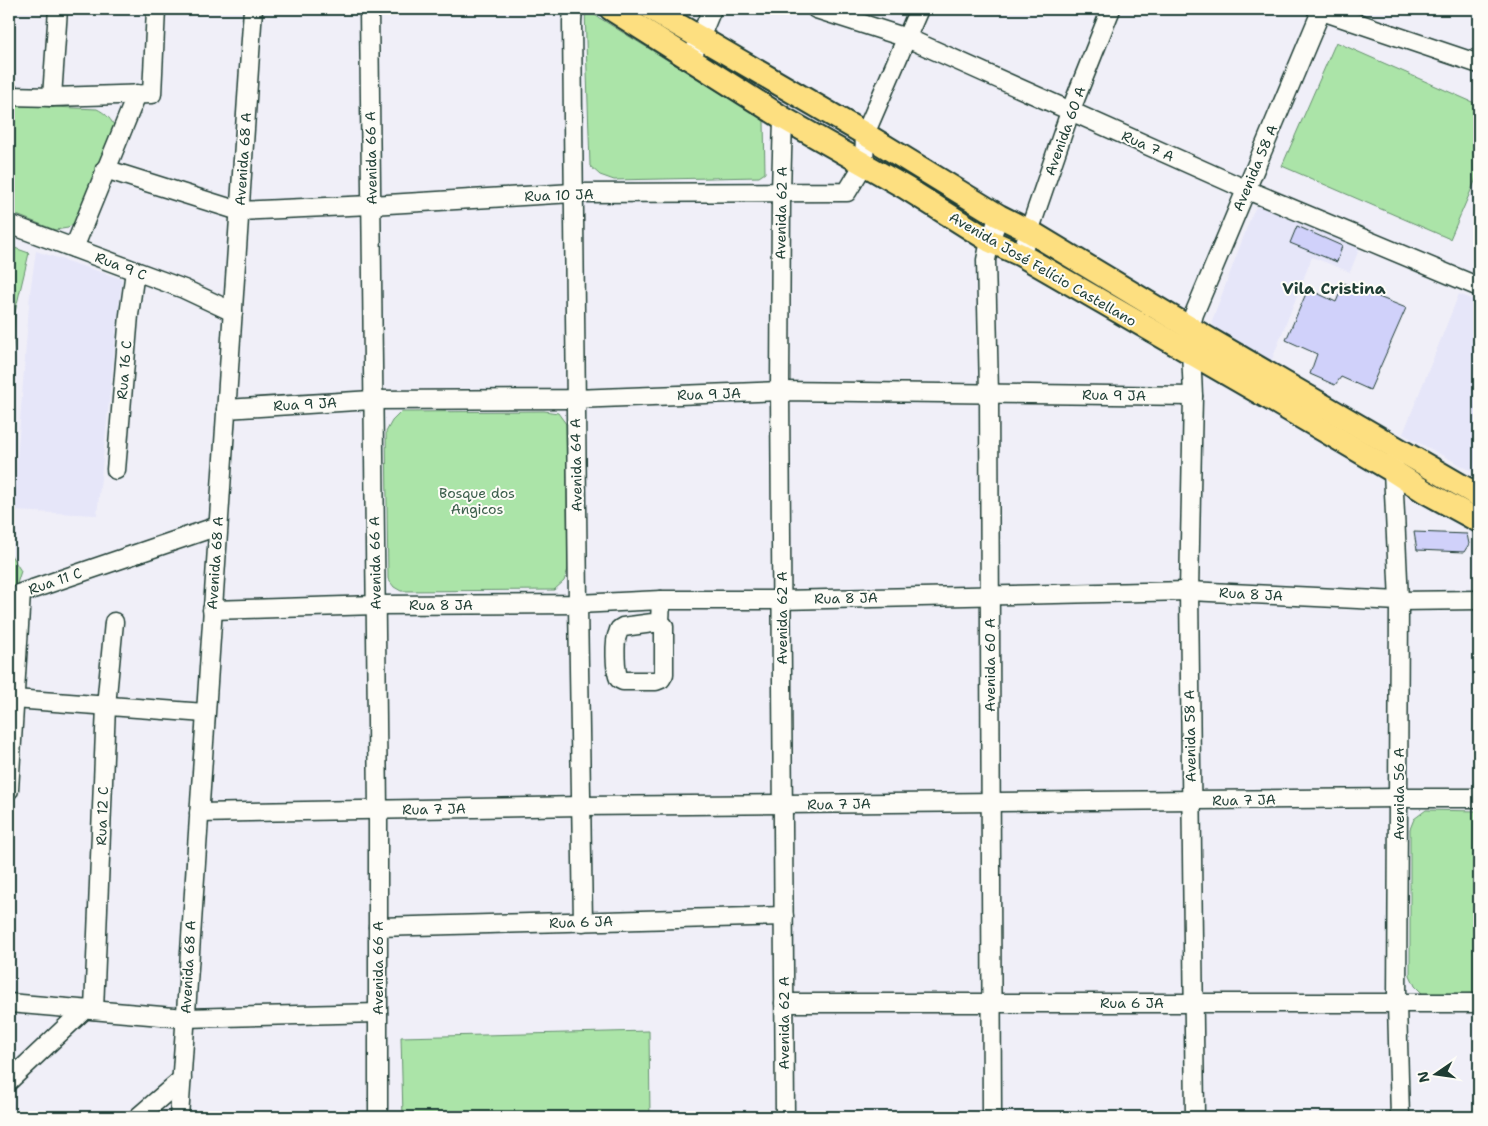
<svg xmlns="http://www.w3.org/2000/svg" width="1488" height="1126" viewBox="0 0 1488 1126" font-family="'Shantell Sans',sans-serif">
<rect width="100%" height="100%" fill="#f0eff8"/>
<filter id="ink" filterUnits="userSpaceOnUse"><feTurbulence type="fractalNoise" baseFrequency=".02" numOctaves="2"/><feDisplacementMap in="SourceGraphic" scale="10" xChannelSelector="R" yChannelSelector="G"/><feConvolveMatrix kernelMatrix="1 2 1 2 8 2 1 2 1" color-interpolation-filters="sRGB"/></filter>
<g filter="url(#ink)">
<g fill="#e6e6f9">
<polygon points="1256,207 1261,207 1360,247 1350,272 1312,257 1271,362 1214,327 1212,321 1252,214"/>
<polygon points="36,251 122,279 97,515 13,511 30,293"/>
<polygon points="1459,294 1479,302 1479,475 1403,434"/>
</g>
<g fill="#abe4a8" stroke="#65906e">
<polygon points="585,9 753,113 764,121 765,173 759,177 614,180 600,175 590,166"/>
<polygon points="1336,42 1479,105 1479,172 1450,239 1282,166"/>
<path d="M 9,105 L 97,109 C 105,113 109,117 114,125 L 78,219 L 68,228 L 55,230 L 9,212 Z"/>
<polygon points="9,246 29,253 15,312 9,399"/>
<polygon points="544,411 558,413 566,424 568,569 564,581 554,590 401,591 394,587 388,579 386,432 392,421 401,412"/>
<polygon points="9,552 21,571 9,609"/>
<polygon points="1426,810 1479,811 1479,993 1424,995 1415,986 1410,975 1410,829 1414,819"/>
<polygon points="649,1031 650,1117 403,1117 401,1037"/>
</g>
<g fill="#d0d1fa" stroke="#1f3d34">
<polygon points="1297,226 1342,246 1337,262 1290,243"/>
<polygon points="1344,283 1406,308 1370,390 1341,377 1335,385 1310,374 1317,354 1286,340 1308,289 1336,302"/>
<polygon points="1414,532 1467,534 1469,544 1464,552 1417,550"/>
</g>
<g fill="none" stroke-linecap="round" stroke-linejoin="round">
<g stroke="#1f3d34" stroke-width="21">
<g id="minor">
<polyline points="369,9 378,810 378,1117"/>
<polyline points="573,9 572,22 578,604 583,922"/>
<polyline points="816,9 907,38 1245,189 1479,287"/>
<polyline points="1316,9 1479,64"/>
<polyline points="695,50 712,9"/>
<polyline points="9,96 52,97 152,94 156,9"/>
<polyline points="52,97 58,9"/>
<polyline points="783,118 781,192 780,391 785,1117"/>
<polyline points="105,169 239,211 371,205 573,193 847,192 864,164 865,134 919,9"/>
<polyline points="9,224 184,289 233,312"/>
<polyline points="74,248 137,94"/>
<polyline points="1021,255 1070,112 1111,9"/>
<polyline points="226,409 372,400 575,399 780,391 1193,396"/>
<polyline points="1394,461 1393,471 1399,601 1397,1003 1400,1117"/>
<polyline points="116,470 129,315 135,271"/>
<polyline points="212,610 376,605 578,604 661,600 781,600 1189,591 1399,601 1479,600"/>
<path d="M 660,622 L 623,627 C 619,629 619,629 618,633 C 614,641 615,671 619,679 L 623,681 L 656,681 L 661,679 L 664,674 L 664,626 L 660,622 L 661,600"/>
<polyline points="14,699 205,713"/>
<polyline points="9,790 21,593 218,526"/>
<polyline points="199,813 581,806 1399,798 1479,798"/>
<polyline points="378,927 784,916"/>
<polyline points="9,1003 185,1018 378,1013"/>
<polyline points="784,1003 1479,1003"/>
<polyline points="94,1010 106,706 114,622"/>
<polyline points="9,1081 84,1010"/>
<polyline points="138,1117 182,1079"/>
<polyline points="179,1117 253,9"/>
<polyline points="992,1117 989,393 986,260 990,241 999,216"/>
<polyline points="1195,1117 1189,591 1193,396 1190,328 1194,314 1322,9"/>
</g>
</g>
<g stroke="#1f3d34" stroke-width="26">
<g id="major">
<polyline points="611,9 783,118 906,188 990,241 1021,255 1267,397 1393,471 1424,491 1479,521"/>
<polyline points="652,9 668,19 865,134 999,216 1029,231 1190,328 1479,496"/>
</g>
</g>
<use href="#minor" stroke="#fdfcf7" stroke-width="18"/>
<use href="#major" stroke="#fddf80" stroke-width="22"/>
</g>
</g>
<g text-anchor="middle" stroke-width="4" stroke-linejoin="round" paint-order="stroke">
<g font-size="14" fill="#1f3d34" stroke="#fdfcf7">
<text transform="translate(1065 131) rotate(-70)" y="5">Avenida 60 A</text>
<text transform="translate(1148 146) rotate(24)" y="5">Rua 7 A</text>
<text transform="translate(371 158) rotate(-91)" y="5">Avenida 66 A</text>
<text transform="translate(243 159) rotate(-86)" y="5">Avenida 68 A</text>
<text transform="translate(1255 168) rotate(-67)" y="5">Avenida 58 A</text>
<text transform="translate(559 195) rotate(-2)" y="5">Rua 10 JA</text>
<text transform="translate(781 213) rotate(-89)" y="5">Avenida 62 A</text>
<text transform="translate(121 266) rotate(21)" y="5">Rua 9 C</text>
<text transform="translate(1043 269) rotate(30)" y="5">Avenida José Felício Castellano</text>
<text transform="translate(124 370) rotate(-85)" y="5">Rua 16 C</text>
<text transform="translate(709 394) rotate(-2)" y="5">Rua 9 JA</text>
<text transform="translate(1114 395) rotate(1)" y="5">Rua 9 JA</text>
<text transform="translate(305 404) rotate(-3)" y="5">Rua 9 JA</text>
<text transform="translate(576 465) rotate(-91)" y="5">Avenida 64 A</text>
<text transform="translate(215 563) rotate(-86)" y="5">Avenida 68 A</text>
<text transform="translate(375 563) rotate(-91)" y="5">Avenida 66 A</text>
<text transform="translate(55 581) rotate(-19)" y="5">Rua 11 C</text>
<text transform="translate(1251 594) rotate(3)" y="5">Rua 8 JA</text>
<text transform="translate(846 598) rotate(-1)" y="5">Rua 8 JA</text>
<text x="441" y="610">Rua 8 JA</text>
<text transform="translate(782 618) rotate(-90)" y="5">Avenida 62 A</text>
<text transform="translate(990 665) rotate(-90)" y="5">Avenida 60 A</text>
<text transform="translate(1190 736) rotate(-91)" y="5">Avenida 58 A</text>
<text transform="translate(1399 794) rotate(-90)" y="5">Avenida 56 A</text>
<text transform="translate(1244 800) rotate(-1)" y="5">Rua 7 JA</text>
<text transform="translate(839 804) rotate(-1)" y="5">Rua 7 JA</text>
<text transform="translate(434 809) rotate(-1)" y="5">Rua 7 JA</text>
<text transform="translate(102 816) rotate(-88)" y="5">Rua 12 C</text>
<text transform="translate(581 922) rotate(-2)" y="5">Rua 6 JA</text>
<text transform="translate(188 967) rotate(-87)" y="5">Avenida 68 A</text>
<text transform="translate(378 968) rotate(-90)" y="5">Avenida 66 A</text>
<text x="1132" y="1008">Rua 6 JA</text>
<text transform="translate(784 1023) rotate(-90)" y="5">Avenida 62 A</text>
</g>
<g font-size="14" fill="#3b5e4b" stroke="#fdfcf7">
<text x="477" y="498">Bosque dos<tspan x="477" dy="16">Angicos</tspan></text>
</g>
<g font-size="16" font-weight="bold" fill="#1f3d34" stroke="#fdfcf7">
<text x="1334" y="294">Vila Cristina</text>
</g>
</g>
<rect width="1488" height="1126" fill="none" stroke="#fdfcf7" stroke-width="30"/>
<rect x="15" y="15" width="1458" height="1096" fill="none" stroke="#1f3d34" stroke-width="2" filter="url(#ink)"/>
<g transform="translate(1436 1074) rotate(257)" stroke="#fdfcf7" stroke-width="4" paint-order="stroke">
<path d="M0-4L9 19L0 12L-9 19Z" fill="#1f3d34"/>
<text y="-8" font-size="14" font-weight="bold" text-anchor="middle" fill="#1f3d34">N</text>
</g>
</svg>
